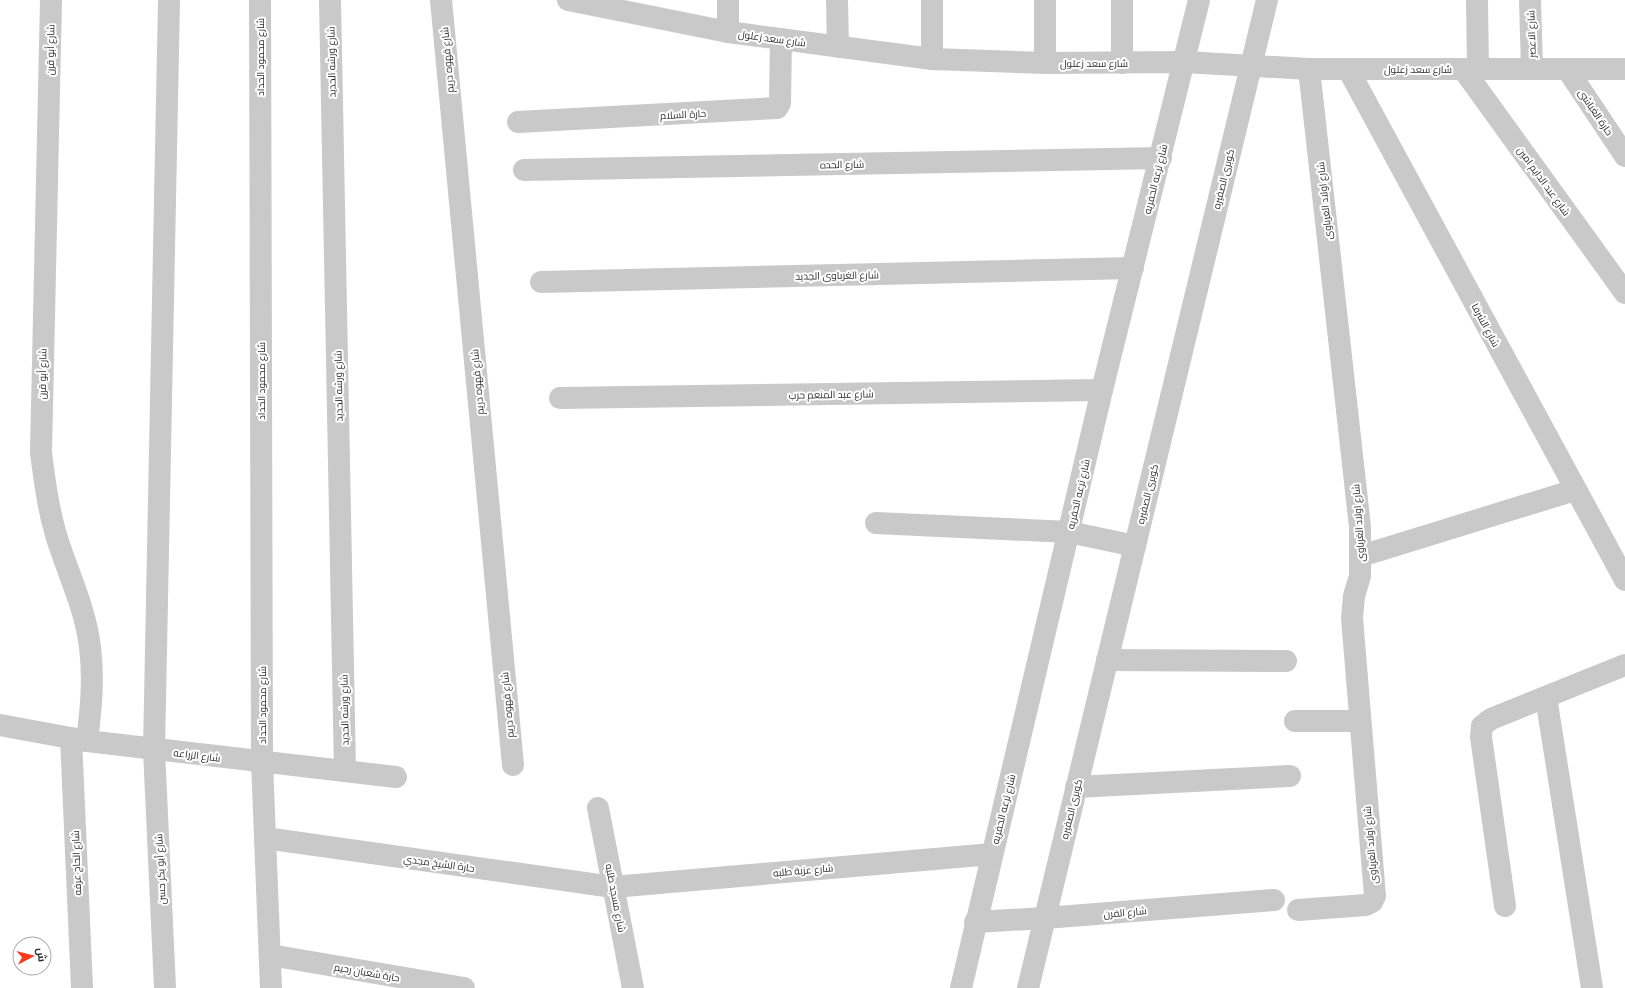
<svg xmlns="http://www.w3.org/2000/svg" width="1625" height="988" viewBox="0 0 1625 988" font-family="Overpass,Cairo,sans-serif">
<rect width="100%" height="100%" fill="#fff"/>
<g fill="none" stroke-linecap="round" stroke-linejoin="round">
<g stroke="#c9c9c9" stroke-width="22">
<path d="M 51,0 L 41,452 C 45,486 50,521 62,553 C 73,584 86,614 90,647 C 94,679 91,709 87,741"/>
<polyline points="260,0 262,762 271,988"/>
<polyline points="330,0 345,771"/>
<polyline points="441,0 513,765"/>
<polyline points="568,0 728,32 932,59 1045,63 1184,62 1309,69 1625,69"/>
<polyline points="728,0 728,32"/>
<polyline points="837,0 838,47"/>
<polyline points="932,0 932,59"/>
<polyline points="1045,0 1045,63"/>
<polyline points="1122,0 1122,63"/>
<polyline points="1477,0 1478,69"/>
<polyline points="1530,0 1532,69"/>
<polyline points="1348,69 1625,580"/>
<polyline points="1463,69 1625,293"/>
<polyline points="1567,69 1625,156"/>
<polyline points="518,122 777,108 780,103 781,39"/>
<polyline points="524,170 1161,158"/>
<polyline points="541,282 1133,268"/>
<polyline points="560,398 1102,390"/>
<polyline points="876,523 1069,532 1135,546"/>
<polyline points="1361,556 1575,490"/>
<polyline points="1107,660 1286,661"/>
<polyline points="1546,697 1592,988"/>
<polyline points="1295,721 1360,721"/>
<polyline points="0,725 87,741 396,777"/>
<polyline points="71,738 82,988"/>
<polyline points="1076,787 1290,776"/>
<polyline points="598,808 633,988"/>
<polyline points="265,838 613,887 992,854"/>
<polyline points="1505,906 1481,737 1482,726 1491,719 1625,665"/>
<polyline points="1298,910 1366,905 1372,902 1375,896 1352,618 1354,596 1360,576 1360,527 1309,69"/>
<polyline points="975,922 1045,918 1274,900"/>
<polyline points="270,955 464,988"/>
<polyline points="165,988 154,750 169,0"/>
<polyline points="961,988 1102,390 1199,0"/>
<polyline points="1028,988 1267,0"/>
</g>
</g>
<g text-anchor="middle" stroke-width="4" stroke-linejoin="round" paint-order="stroke">
<g font-size="10" fill="#2c2c2c" stroke="#fff">
<text transform="translate(1531 34) rotate(-92)" y="4">شارع الاعصر</text>
<text transform="translate(772 38) rotate(8)" y="4">شارع سعد زعلول</text>
<text transform="translate(50 50) rotate(-89)" y="4">شارع أبو قرن</text>
<text transform="translate(260 57) rotate(-90)" y="4">شارع محمود الحداد</text>
<text transform="translate(447 60) rotate(-95)" y="4">شارع قهوه دريم</text>
<text transform="translate(331 62) rotate(-91)" y="4">شارع ورشه الحديد</text>
<text x="1094" y="67">شارع سعد زعلول</text>
<text x="1418" y="73">شارع سعد زعلول</text>
<text transform="translate(1596 112) rotate(56)" y="4">حارة الغباشى</text>
<text transform="translate(683 114) rotate(-3)" y="4">حارة السلام</text>
<text transform="translate(842 164) rotate(-1)" y="4">شارع الحده</text>
<text transform="translate(1155 179) rotate(-76)" y="4">شارع ترعه الحفريه</text>
<text transform="translate(1223 179) rotate(-76)" y="4">كوبرى الصفيره</text>
<text transform="translate(1544 181) rotate(54)" y="4">شارع عبد الدايم امين</text>
<text transform="translate(1324 201) rotate(-96)" y="4">شارع اولاد الغرباوى</text>
<text transform="translate(837 275) rotate(-1)" y="4">شارع الغرباوى الجديد</text>
<text transform="translate(1486 325) rotate(62)" y="4">شارع الشرفا</text>
<text transform="translate(42 374) rotate(-89)" y="4">شارع أبو قرن</text>
<text transform="translate(261 381) rotate(-90)" y="4">شارع محمود الحداد</text>
<text transform="translate(477 382) rotate(-95)" y="4">شارع قهوه دريم</text>
<text transform="translate(338 386) rotate(-91)" y="4">شارع ورشه الحديد</text>
<text transform="translate(831 394) rotate(-1)" y="4">شارع عبد المنعم حرب</text>
<text transform="translate(1078 494) rotate(-77)" y="4">شارع ترعه الحفريه</text>
<text transform="translate(1147 494) rotate(-76)" y="4">كوبرى الصفيره</text>
<text transform="translate(1358 523) rotate(-94)" y="4">شارع اولاد الغرباوى</text>
<text transform="translate(262 705) rotate(-90)" y="4">شارع محمود الحداد</text>
<text transform="translate(507 705) rotate(-95)" y="4">شارع قهوه دريم</text>
<text transform="translate(344 710) rotate(-91)" y="4">شارع ورشه الحديد</text>
<text transform="translate(197 755) rotate(7)" y="4">شارع الزراعه</text>
<text transform="translate(1003 809) rotate(-76)" y="4">شارع ترعه الحفريه</text>
<text transform="translate(1071 809) rotate(-76)" y="4">كوبرى الصفيره</text>
<text transform="translate(1370 845) rotate(-95)" y="4">شارع اولاد الغرباوى</text>
<text transform="translate(76 863) rotate(-92)" y="4">شارع الحاج عرفه</text>
<text transform="translate(439 863) rotate(8)" y="4">حارة الشيخ مجدي</text>
<text transform="translate(160 869) rotate(-93)" y="4">شارع أبو بكر حسن</text>
<text transform="translate(803 870) rotate(-5)" y="4">شارع عزبة طلبه</text>
<text transform="translate(616 898) rotate(79)" y="4">شارع مسجد طلبه</text>
<text transform="translate(1125 912) rotate(-5)" y="4">شارع الفرن</text>
<text transform="translate(367 972) rotate(10)" y="4">حارة شعبان رحيم</text>
</g>
</g>
<g transform="translate(32 956) rotate(83)"><circle r="19" fill="#ffffff" stroke="#ababab"/>
<path d="M0-3L7 15L0 10L-7 15Z" fill="#f53b1c"/>
<text y="-6" font-size="11" font-weight="bold" text-anchor="middle" fill="#2c2c2c">ش</text>
</g>
</svg>
